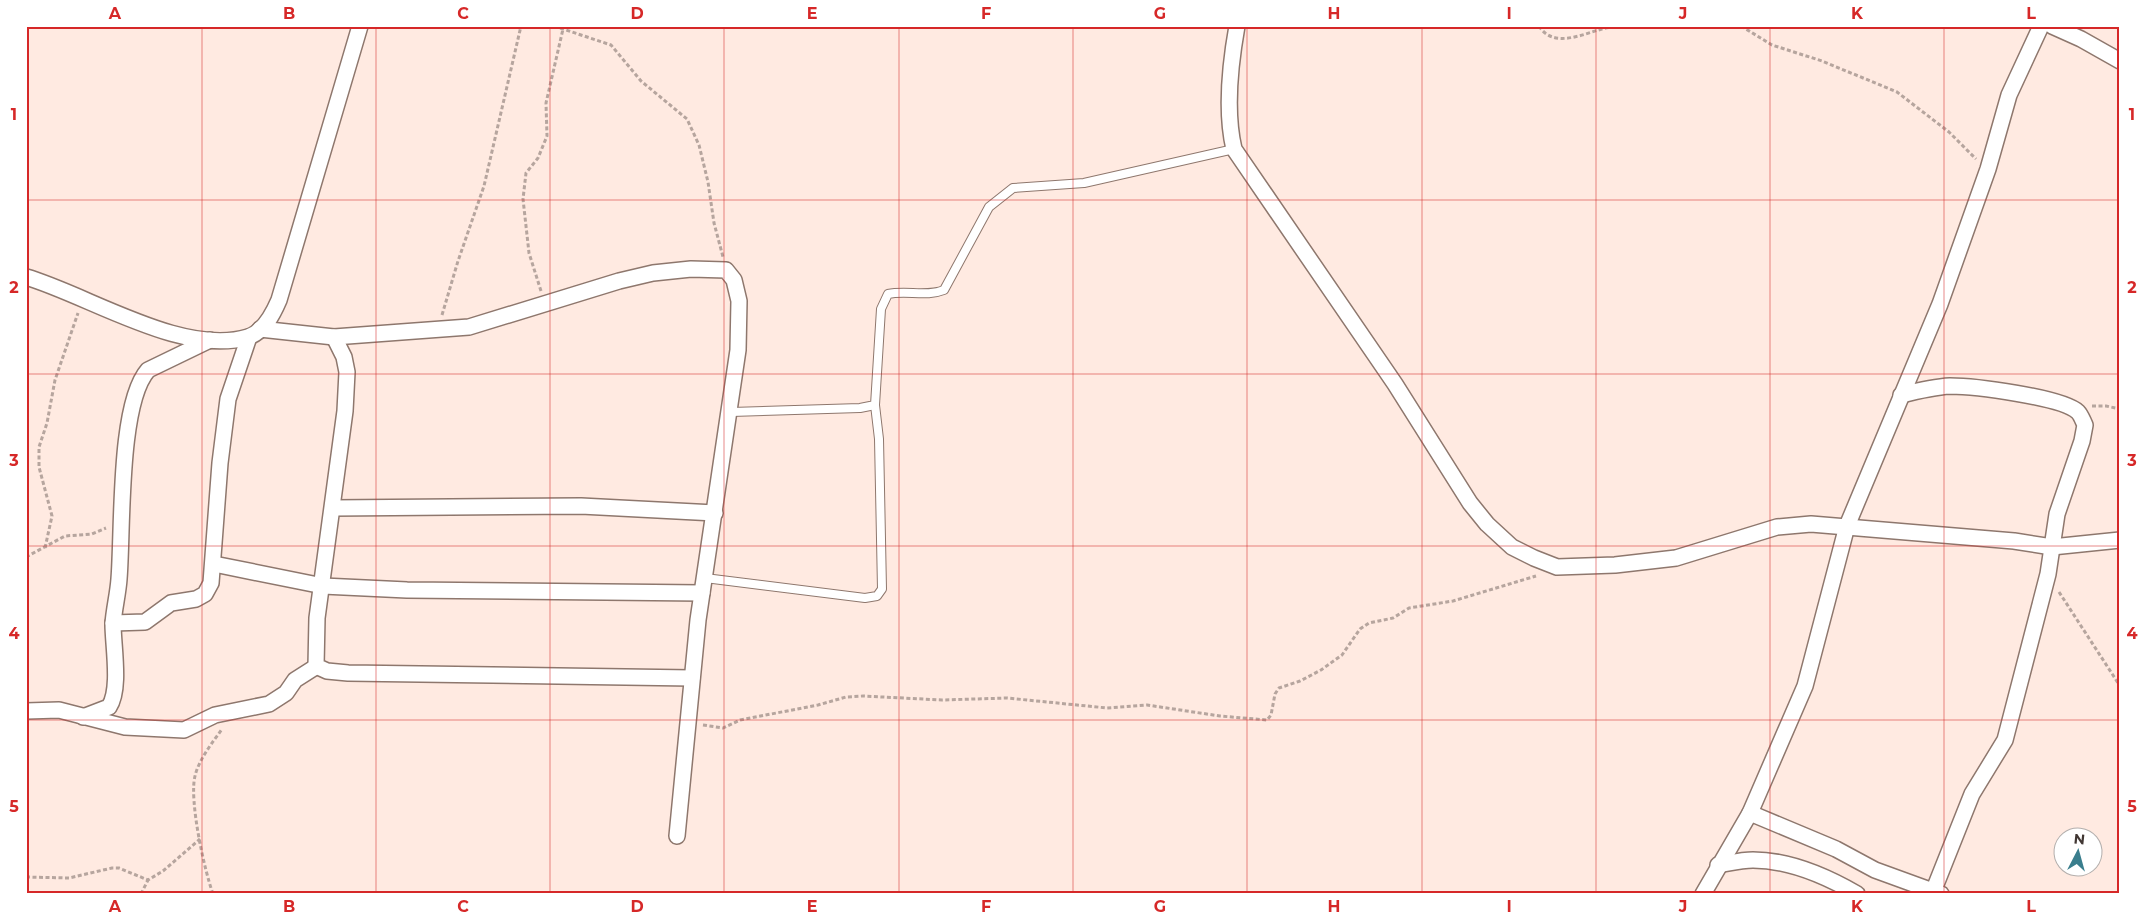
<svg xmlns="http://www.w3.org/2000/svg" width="2146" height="920" viewBox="0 0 2146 920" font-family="Montserrat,sans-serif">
<rect width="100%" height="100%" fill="#ffeae1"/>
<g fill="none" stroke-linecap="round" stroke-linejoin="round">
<g stroke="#8e776d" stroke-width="10">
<g id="lane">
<path d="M 731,412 L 860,408 L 875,405 L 881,309 L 888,294 C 906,290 927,297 944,290 L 989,207 L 1013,188 L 1084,183 L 1234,149"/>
<polyline points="705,578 865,598 877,596 882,589 879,439 875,405"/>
</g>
</g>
<g stroke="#8e776d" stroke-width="18">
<g id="street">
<path d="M 1237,26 C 1230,65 1225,111 1234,149 L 1395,384 L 1470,503 L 1487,524 L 1512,547 L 1534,558 L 1557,567 L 1615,565 L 1676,558 L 1777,527 L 1811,524 L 2014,541 L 2052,547 L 2120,540"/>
<polyline points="2052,26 2081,39 2120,61"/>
<path d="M 26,277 C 88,295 183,357 248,337 C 264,332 273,314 279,300 L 360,26"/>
<polyline points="260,329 334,337 469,327 619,281 653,273 691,269 726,270 734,280 739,301 738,350 698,620 677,836"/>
<polyline points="334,337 344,357 347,372 345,411 317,618 316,666 327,671 348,673 692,678"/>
<path d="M 1901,395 C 1917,391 1933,387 1950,386 C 1973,386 2062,397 2078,412 C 2081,415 2083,421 2085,425 L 2082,441 L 2057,514 L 2048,574 L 2005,740 L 1972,794 L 1933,892"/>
<polyline points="333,508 581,506 715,513"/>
<polyline points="214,564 323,586 407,590 702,593"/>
<polyline points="113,623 145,622 171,603 196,599 205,594 211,583 220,463 228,399 249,337"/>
<polyline points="26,711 59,710 125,727 184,730 215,715 269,704 286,693 295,680 317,666"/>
<path d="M 83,717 L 109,707 C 121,689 113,646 113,624 C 114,609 118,594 119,579 C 123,530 118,404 148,370 L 210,340"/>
<polyline points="1750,813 1836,849 1875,870 1941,894"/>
<path d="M 1718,865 C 1730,863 1741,860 1753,860 C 1789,860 1826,876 1857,894"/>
<polyline points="1703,894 1750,813 1805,686 1847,526 1940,304 1988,169 2009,95 2041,26"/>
</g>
</g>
<g stroke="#b6a59e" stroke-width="3" stroke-dasharray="4 2.5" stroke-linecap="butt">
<polyline points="554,26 611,45 641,81 687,119 699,145 708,182 714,223 723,257"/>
<path d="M 1539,26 C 1553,49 1583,34 1602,29 C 1611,26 1621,27 1630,26"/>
<polyline points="1741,26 1772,45 1822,61 1897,92 1949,132 1976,159"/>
<polyline points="541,291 529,253 523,199 526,173 538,158 547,136 546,103 563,29"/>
<polyline points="442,315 458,261 484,186 521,26"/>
<polyline points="2092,406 2106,406 2120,409"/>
<polyline points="45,548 52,516 39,467 39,447 47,423 55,380 78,313"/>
<polyline points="26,557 65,536 92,534 106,528"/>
<polyline points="2059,592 2120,686"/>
<polyline points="703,725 723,728 740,720 818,705 846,697 863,696 942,700 1007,698 1107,708 1147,705 1220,716 1267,720 1271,715 1275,694 1279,688 1300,681 1321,670 1342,655 1360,629 1369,623 1393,618 1409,608 1453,601 1536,576"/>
<polyline points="26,877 69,878 112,868 119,868 148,880 163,871 200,839"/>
<polyline points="141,894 148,880"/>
<path d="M 213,894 C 204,869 189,800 195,776 C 199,759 213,742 222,729"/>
</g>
<use href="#lane" stroke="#fff" stroke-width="8"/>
<use href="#street" stroke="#fff" stroke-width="15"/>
</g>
<path fill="none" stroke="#d62828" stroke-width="1" stroke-opacity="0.55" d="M 202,26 L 202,894M 376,26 L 376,894M 550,26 L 550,894M 724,26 L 724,894M 899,26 L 899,894M 1073,26 L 1073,894M 1247,26 L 1247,894M 1422,26 L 1422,894M 1596,26 L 1596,894M 1770,26 L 1770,894M 1944,26 L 1944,894M 26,200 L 2120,200M 26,374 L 2120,374M 26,546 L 2120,546M 26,720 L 2120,720"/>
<rect width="2146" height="920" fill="none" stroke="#ffffff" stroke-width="55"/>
<g transform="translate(2078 852) rotate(6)"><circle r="24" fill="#ffffff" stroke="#b3afad"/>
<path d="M0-4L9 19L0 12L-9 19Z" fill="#3a7e8d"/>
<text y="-8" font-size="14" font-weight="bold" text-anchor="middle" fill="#413733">N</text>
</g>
<rect x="28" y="28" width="2090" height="864" fill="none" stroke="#d62828" stroke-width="2"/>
<g font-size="16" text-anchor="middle" font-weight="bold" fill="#d62828">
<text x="115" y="19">A</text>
<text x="289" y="19">B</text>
<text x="463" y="19">C</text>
<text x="637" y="19">D</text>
<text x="812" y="19">E</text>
<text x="986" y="19">F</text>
<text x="1160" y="19">G</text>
<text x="1334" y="19">H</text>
<text x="1509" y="19">I</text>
<text x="1683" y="19">J</text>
<text x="1857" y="19">K</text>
<text x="2031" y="19">L</text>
<text x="14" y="120">1</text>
<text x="2132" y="120">1</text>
<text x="14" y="293">2</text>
<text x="2132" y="293">2</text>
<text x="14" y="466">3</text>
<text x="2132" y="466">3</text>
<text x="14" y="639">4</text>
<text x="2132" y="639">4</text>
<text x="14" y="812">5</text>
<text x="2132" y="812">5</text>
<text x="115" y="912">A</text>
<text x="289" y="912">B</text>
<text x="463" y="912">C</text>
<text x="637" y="912">D</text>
<text x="812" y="912">E</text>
<text x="986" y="912">F</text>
<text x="1160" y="912">G</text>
<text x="1334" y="912">H</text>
<text x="1509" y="912">I</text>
<text x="1683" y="912">J</text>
<text x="1857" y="912">K</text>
<text x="2031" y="912">L</text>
</g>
</svg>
